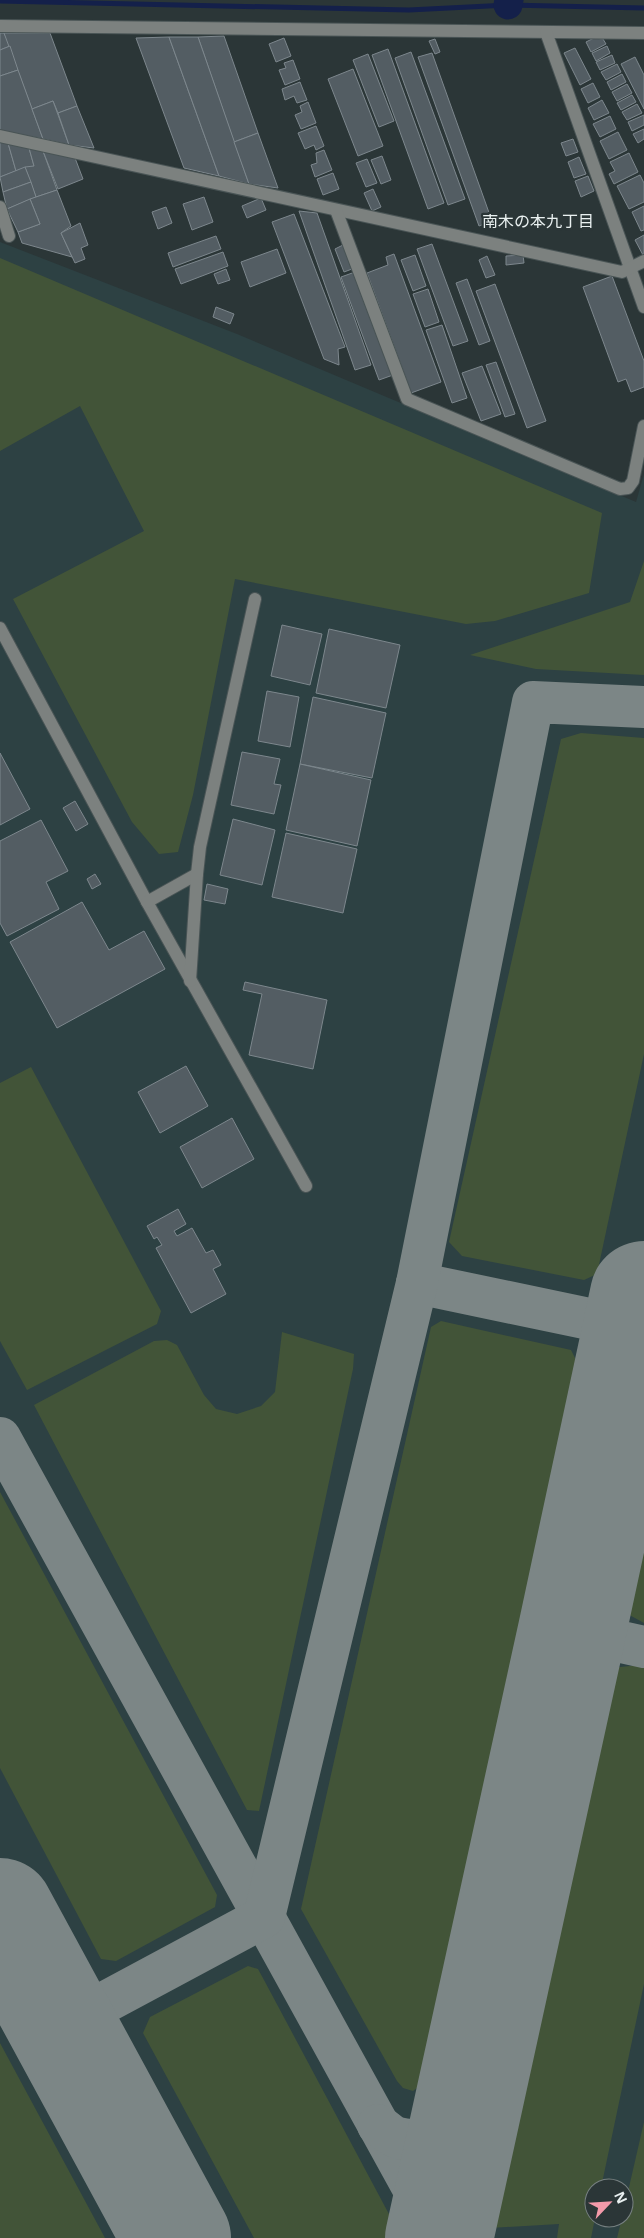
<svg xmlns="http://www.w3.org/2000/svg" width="644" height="2238" viewBox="0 0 644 2238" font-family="'Noto Sans','Noto Sans JP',sans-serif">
<rect width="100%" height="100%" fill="#2b3637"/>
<path fill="#2d4143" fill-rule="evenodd" d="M 0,242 L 237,334 L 636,502 L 644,474 L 644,2238 L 0,2238 ZM 594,2188 L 624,2188 L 624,2218 L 594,2218 Z"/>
<g fill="#425438">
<polygon points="0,258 602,513 589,593 495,621 466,624 235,579 193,795 178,852 159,854 132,822 13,599 144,531 80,406 0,451"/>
<polygon points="644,561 644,675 536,669 470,655 630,602"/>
<polygon points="581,733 644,738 644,1054 597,1274 584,1280 462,1256 449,1242 561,739"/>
<polygon points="31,1067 161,1311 157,1324 27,1390 0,1341 0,1083"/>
<polygon points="441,1321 571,1350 578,1364 421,2085 413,2091 403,2088 397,2081 301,1909 431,1327"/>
<polygon points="282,1332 354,1354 353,1369 259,1811 247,1810 34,1405 154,1341 167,1340 177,1345 204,1395 216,1409 237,1414 261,1406 275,1392"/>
<polygon points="0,1492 217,1895 215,1907 116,1961 101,1959 0,1768"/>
<polygon points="644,1512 644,1623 624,1612 624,1599"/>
<polygon points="639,1665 644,1667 644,1984 601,2188 594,2188 595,2218 591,2238 557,2238 559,2224 490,2228 602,1691 611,1668"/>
<polygon points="248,1966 258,1969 264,1980 390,2216 386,2238 254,2238 143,2033 150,2017"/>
<polygon points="0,2043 105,2238 0,2238"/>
<polygon points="644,2122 644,2238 617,2238 622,2218 624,2218 624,2209"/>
</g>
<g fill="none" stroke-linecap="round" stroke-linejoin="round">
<polyline stroke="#14204a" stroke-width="5" points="0,1 409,10 508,5 644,8"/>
<polyline stroke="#14204a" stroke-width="29" points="508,5 509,0"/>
<g stroke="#7c8686" stroke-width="42">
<polyline points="417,1283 637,1329"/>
<polyline points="0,1438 439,2235"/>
<polyline points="572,1631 644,1647"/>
<polyline points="61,2026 264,1917 417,1283 533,702 644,707"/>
<path d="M 378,2125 C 384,2129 391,2136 398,2138 C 426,2146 448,2128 467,2110"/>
</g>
<g stroke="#7c8686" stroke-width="108">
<polyline points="0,1912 177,2238"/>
<polyline points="439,2238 572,1631 644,1295"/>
</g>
</g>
<g fill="#535d63" stroke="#7d878d">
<polygon points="0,33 4,33 10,46 0,50"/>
<polygon points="4,33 50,33 77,106 58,113 53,101 32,109"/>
<polygon points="224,36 258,133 234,142 198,37"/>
<polygon points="169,37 219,176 184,168 136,38"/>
<polygon points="169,37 198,37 249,184 219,176"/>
<polygon points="284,38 291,56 276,62 269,44"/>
<polygon points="594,38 603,39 606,44 591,52 586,42"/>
<polygon points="435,39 440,52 435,54 429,41"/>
<polygon points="10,46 18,70 0,76 0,50"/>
<polygon points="607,46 610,53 596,61 592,53"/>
<polygon points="575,48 591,79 580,85 564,53"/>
<polygon points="388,49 444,203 428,209 372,55"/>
<polygon points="411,52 465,199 448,205 395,58"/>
<polygon points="432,53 492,221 479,226 418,57"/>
<polygon points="368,54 394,121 379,127 353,60"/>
<polygon points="612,55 615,63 600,70 596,62"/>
<polygon points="635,57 644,75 644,109 621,64"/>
<polygon points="293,60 300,79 285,85 279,70 286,68 284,63"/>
<polygon points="617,64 621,72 606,80 601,72"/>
<polygon points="353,69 383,146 358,156 328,79"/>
<polygon points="18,70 43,139 0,131 0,76"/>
<polygon points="622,74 626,82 611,90 607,82"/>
<polygon points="300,82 307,100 297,103 294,96 285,100 282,89"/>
<polygon points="593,83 600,97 588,103 581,89"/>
<polygon points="627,84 632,93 617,101 612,92"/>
<polygon points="632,95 636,102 621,110 617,103"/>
<polygon points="602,100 609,113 594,120 588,108"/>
<polygon points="53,101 69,145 43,139 32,109"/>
<polygon points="308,102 316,123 301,129 295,115 302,112 300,106"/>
<polygon points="637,104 642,113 627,120 622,112"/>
<polygon points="77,106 94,148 69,145 58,113"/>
<polygon points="644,115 644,125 632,131 628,122"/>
<polygon points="610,116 616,129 600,137 593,124"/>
<polygon points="316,126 324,146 316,150 314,145 305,149 298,133"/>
<polygon points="644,129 644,139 638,143 633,134"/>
<polygon points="618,132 627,150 609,159 600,141"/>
<polygon points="258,133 278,188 249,184 234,142"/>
<polygon points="573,139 578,152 566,156 561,143"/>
<polygon points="0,141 8,143 16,171 0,177"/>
<polygon points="8,143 29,148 34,166 16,171"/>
<polygon points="29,148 43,151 57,190 36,197 25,167 34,166"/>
<polygon points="324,150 332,170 315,177 311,165 317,163 316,153"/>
<polygon points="43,151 75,158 83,179 58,189"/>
<polygon points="629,153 638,172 614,184 609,174 615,171 610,162"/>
<polygon points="382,156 391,180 381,184 371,160"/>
<polygon points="579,157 586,174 574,178 568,162"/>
<polygon points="367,159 377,183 366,187 356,163"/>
<polygon points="25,167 31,182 3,192 0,177"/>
<polygon points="333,173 339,189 323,195 317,179"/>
<polygon points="640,175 644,183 644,202 629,209 617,186"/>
<polygon points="588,176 594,191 581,197 575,181"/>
<polygon points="31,182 36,197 7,209 3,192"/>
<polygon points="373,189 381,207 372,211 364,193"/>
<polygon points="57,190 71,226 61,233 72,257 22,243 18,232 40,224 30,199"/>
<polygon points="204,197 213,222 192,230 183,204"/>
<polygon points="261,198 266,210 247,218 242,206"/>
<polygon points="30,199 40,224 18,232 7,209"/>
<polygon points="644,206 644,230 641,231 632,212"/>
<polygon points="166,207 172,223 158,229 152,212"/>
<polygon points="299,211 317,213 371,365 355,370"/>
<polygon points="294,214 345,347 338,349 339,365 324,359 272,222"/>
<polygon points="80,223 88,245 81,248 85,259 75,263 61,233"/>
<polygon points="644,235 644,257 635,240"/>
<polygon points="216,236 221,249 173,267 168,253"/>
<polygon points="432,244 468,341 453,346 417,249"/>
<polygon points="343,245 352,269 344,272 335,249"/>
<polygon points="277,249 286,273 250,287 241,262"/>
<polygon points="223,252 228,266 181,284 175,269"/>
<polygon points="394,254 441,382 411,393 367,273 388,265 386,257"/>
<polygon points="415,255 426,286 413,291 401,260"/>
<polygon points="523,255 524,263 506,265 506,256"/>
<polygon points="487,256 495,275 486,278 479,260"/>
<polygon points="226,269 230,280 218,284 214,274"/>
<polygon points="355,272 393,375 379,380 341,277"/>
<polygon points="612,276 644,361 644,387 631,392 626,379 618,382 583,287"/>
<polygon points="467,279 490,341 479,345 456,283"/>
<polygon points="495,284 546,421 527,428 476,291"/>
<polygon points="428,289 439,322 425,327 413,294"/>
<polygon points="216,307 234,314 230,324 213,317"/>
<polygon points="442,325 467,398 452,403 426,330"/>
<polygon points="496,362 515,414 505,417 486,365"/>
<polygon points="482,366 501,414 481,421 462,373"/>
<polygon points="282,625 322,634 310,685 271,676"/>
<polygon points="329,629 400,645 386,708 316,693"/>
<polygon points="267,691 299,697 290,747 258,741"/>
<polygon points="313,697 386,713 372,778 300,764"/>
<polygon points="242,752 280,759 274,784 281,785 274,814 231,805"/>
<polygon points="0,753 30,809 0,825"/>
<polygon points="300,764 371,780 357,846 286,830"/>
<polygon points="75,801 88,824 76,831 63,808"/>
<polygon points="233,819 275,830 262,885 220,875"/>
<polygon points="41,820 68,871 46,882 59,909 7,936 0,923 0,841"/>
<polygon points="286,833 357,849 343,913 272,897"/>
<polygon points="95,874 101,884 92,889 87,879"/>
<polygon points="207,884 228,889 225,904 204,900"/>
<polygon points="82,902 109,950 144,931 165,969 57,1028 10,942"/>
<polygon points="245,982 327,1000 313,1069 249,1055 262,994 243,990"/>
<polygon points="186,1066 208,1106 160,1133 138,1092"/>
<polygon points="232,1118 254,1159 202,1188 180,1147"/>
<polygon points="178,1209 186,1224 174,1231 177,1236 192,1228 206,1253 213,1250 221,1265 213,1269 226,1294 191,1313 156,1248 162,1245 157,1237 154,1239 147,1226"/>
</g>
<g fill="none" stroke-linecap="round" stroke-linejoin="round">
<g stroke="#495455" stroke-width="14">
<g id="minor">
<polyline points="0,26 644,33"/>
<polyline points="546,32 644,307"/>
<polyline points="0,136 622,272 644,261"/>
<polyline points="0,207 9,236"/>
<polyline points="336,210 407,399 620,489 628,488 633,481 644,426"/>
<polyline points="0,628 147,902 306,1186"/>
<polyline points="147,902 197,874"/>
<polyline points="190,981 197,874 200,847 255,599"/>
</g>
</g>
<use href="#minor" stroke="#7c817f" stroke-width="12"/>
</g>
<g text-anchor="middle" stroke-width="4.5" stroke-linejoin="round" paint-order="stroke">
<g font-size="16" fill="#e9f0f0" stroke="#2b3637">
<text x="538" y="227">南木の本九丁目</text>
</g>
</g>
<g transform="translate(609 2203) rotate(65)"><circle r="24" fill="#2b3637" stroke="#778081"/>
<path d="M0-4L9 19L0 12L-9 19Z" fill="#f39aaa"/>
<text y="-8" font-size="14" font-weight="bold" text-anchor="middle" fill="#e9f0f0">N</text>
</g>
</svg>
